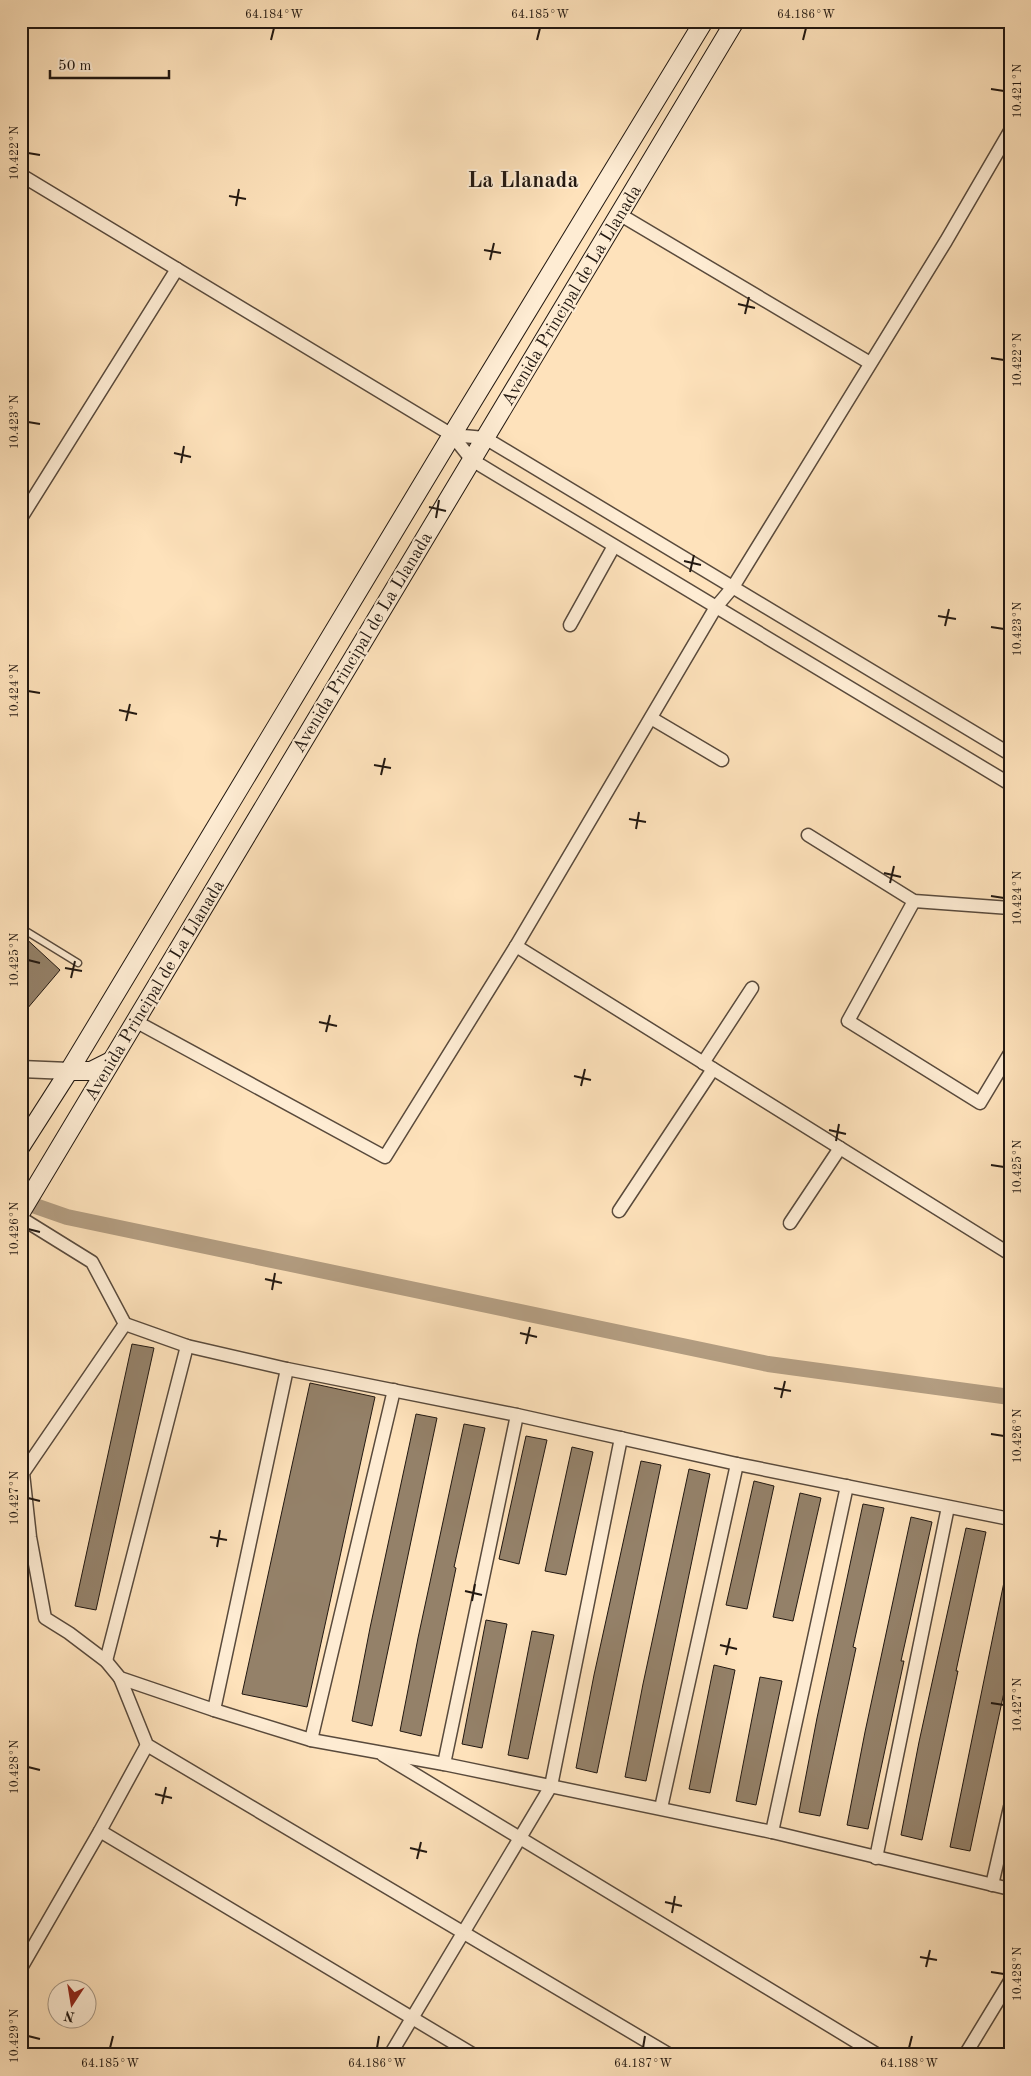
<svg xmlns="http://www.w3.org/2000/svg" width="1031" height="2076" viewBox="0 0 1031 2076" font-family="'Old Standard TT',serif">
<rect width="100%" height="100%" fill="#fee2bb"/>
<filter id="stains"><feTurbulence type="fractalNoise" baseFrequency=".004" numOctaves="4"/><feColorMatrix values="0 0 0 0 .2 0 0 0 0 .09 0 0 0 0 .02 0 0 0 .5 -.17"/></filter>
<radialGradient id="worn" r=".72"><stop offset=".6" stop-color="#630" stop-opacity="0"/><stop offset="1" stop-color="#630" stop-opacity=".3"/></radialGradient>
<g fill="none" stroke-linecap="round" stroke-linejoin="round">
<polyline stroke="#b39d81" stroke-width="16" points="21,1201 67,1217 768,1364 1010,1397"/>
</g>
<g fill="#948169" stroke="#221811">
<polygon points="21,934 60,970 21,1016"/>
<polygon points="132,1344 154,1348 96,1610 75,1606"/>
<polygon points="310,1383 375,1397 307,1707 242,1694"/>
<polygon points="416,1414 437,1418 372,1726 352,1721 370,1628"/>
<polygon points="464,1424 485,1428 454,1567 456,1568 421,1736 400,1731 418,1638"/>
<polygon points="526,1436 547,1440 519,1564 499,1559"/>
<polygon points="572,1447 593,1452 566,1575 545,1571"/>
<polygon points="641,1461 661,1465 597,1773 576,1768 594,1675"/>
<polygon points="689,1469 710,1474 646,1781 625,1777 643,1684"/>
<polygon points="754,1481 774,1486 747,1609 726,1605"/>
<polygon points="800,1493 821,1498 793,1621 773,1617"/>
<polygon points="863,1504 884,1508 853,1647 856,1648 820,1816 799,1812 817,1718"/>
<polygon points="911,1517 932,1522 901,1661 904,1661 868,1829 847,1825 865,1732"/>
<polygon points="966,1528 986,1532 956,1671 958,1671 922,1840 901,1835 919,1742"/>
<polygon points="1004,1582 1010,1582 1010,1656 1004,1683 1006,1683 970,1851 950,1847"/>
<polygon points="486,1620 507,1624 482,1748 462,1744"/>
<polygon points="532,1631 554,1635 528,1759 508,1755"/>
<polygon points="714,1665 735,1670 710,1793 689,1789"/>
<polygon points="760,1677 782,1681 756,1805 736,1801"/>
</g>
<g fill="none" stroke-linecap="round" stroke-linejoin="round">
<g stroke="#594a3c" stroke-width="9">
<polyline id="service" points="21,928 78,963"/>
</g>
<g stroke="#594a3c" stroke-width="15">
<g id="minor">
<polyline points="21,175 452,435 472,460 1010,784"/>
<polyline points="619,214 870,363"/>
<polyline points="452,435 485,438 1010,754"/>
<polyline points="21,518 177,269"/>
<polyline points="570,625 614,546"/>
<polyline points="651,718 722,760"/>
<polyline points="808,835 914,901 1010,908"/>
<polyline points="914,901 848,1021 980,1103 1010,1053"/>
<polyline points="516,946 1010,1254"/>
<polyline points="135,1021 385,1157 516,946 716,607 733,587 946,241 1010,131"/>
<polyline points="703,1063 752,988"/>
<polyline points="619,1211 713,1069"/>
<polyline points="21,1218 92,1262 125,1324 187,1346 287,1369 517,1415 737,1464 1010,1519"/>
<polyline points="790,1223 840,1148"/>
<polyline points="125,1324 23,1473 30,1537 45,1618 69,1633 106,1661 120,1678 214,1710 311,1740 444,1764 772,1832 1010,1889"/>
<polyline points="106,1661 187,1346"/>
<polyline points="120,1678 147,1745 670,2055"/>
<polyline points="214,1710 287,1369"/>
<polyline points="311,1740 394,1390"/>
<polyline points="383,1755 878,2055"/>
<polyline points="444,1764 517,1415"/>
<polyline points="661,1808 737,1464"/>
<polyline points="100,1831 474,2055"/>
<polyline points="772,1832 847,1486"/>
<polyline points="876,1858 948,1507"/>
<polyline points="992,1885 1010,1807"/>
<polyline points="21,1968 100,1831 147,1745"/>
<polyline points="390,2055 551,1786 621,1438"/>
<polyline points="965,2055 1010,1981"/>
</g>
</g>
<g stroke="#594a3c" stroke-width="19">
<polyline id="tertiary" points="21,1069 69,1071"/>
</g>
<g stroke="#221811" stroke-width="20">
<g id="secondary">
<polyline points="69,1071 91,1071 111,1061"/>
<polyline points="21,1146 69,1071 452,435 704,21"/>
<polyline points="21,1212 735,21"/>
</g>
</g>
<use href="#service" stroke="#feecd3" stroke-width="6"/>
<use href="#minor" stroke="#feecd3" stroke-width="12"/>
<use href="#tertiary" stroke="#feecd3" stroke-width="16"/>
<use href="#secondary" stroke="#feecd3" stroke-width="18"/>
</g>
<path fill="none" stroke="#221811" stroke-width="2" d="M 271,40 L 274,28M 537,40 L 540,28M 803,40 L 806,28M 991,89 L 1004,91M 28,153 L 40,155M 229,196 L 246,199M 236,206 L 239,189M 484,250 L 501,253M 490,260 L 494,243M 738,304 L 755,308M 745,314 L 749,297M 991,358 L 1004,360M 28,422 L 40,424M 174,453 L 191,457M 181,463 L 184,446M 429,507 L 446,511M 436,518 L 439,500M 684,561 L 701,565M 690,572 L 694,555M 938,616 L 956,619M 945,626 L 949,609M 991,627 L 1004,629M 28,691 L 40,693M 119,710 L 137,714M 126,721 L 130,704M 374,765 L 391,768M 381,775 L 385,758M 629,819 L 646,822M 636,829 L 639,812M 884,873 L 901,877M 890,883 L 894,866M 991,896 L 1004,898M 28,960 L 40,963M 65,968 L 82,971M 71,978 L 75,961M 319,1022 L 337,1026M 326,1032 L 330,1015M 574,1076 L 591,1080M 581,1086 L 585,1069M 829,1130 L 846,1134M 836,1141 L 839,1124M 991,1165 L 1004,1167M 28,1229 L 40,1232M 265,1279 L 282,1283M 272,1290 L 275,1273M 520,1333 L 537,1337M 526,1344 L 530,1327M 774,1388 L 791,1391M 781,1398 L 785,1381M 991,1434 L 1004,1436M 28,1498 L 40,1501M 210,1537 L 227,1540M 217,1547 L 220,1530M 465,1591 L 482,1595M 472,1601 L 475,1584M 720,1645 L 737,1649M 726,1655 L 730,1638M 991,1703 L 1004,1705M 28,1767 L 40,1770M 155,1794 L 172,1798M 162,1804 L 166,1787M 410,1848 L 427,1852M 417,1859 L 421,1842M 665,1902 L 682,1906M 672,1913 L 675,1896M 920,1957 L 937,1960M 926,1967 L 930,1950M 991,1972 L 1004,1974M 28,2036 L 40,2039M 110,2048 L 113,2036M 377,2048 L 379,2036M 643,2048 L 645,2036M 909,2048 L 912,2036"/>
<g text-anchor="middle" stroke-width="4" stroke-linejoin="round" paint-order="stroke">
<g font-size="18" fill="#221811" stroke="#feecd3">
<text transform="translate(571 295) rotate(-59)" y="6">Avenida Principal de La Llanada</text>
<text transform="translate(362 642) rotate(-59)" y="6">Avenida Principal de La Llanada</text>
<text transform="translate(154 990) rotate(-59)" y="6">Avenida Principal de La Llanada</text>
</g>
<g font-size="22" font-weight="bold" fill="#221811" stroke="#feecd3">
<text x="523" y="187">La Llanada</text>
</g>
</g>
<rect width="1031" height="2076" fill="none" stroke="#fee2bb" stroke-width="55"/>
<g transform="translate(72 2004) rotate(192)"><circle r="24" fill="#feecd3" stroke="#a69785"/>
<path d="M0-4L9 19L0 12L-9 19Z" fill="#8f2418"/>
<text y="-8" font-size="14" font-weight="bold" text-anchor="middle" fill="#221811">N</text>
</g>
<path d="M50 70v8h119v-8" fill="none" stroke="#221811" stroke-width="2.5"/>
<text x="58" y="70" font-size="15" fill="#221811" stroke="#feecd3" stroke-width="4" paint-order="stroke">50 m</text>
<rect x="28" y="28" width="976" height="2020" fill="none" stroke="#221811" stroke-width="2"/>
<g font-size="12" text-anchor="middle" fill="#221811">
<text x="274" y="18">64.184°W</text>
<text x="540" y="18">64.185°W</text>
<text x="806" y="18">64.186°W</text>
<text transform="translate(1017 91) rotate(-90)" y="4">10.421°N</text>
<text transform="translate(14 153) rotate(-90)" y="4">10.422°N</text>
<text transform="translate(1017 360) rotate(-90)" y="4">10.422°N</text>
<text transform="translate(14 422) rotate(-90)" y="4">10.423°N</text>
<text transform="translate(1017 629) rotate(-90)" y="4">10.423°N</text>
<text transform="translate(14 691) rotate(-90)" y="4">10.424°N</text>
<text transform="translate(1017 898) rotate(-90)" y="4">10.424°N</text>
<text transform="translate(14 960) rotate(-90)" y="4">10.425°N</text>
<text transform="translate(1017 1167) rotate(-90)" y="4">10.425°N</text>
<text transform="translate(14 1229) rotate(-90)" y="4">10.426°N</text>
<text transform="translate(1017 1436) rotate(-90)" y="4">10.426°N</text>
<text transform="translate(14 1498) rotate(-90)" y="4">10.427°N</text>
<text transform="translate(1017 1705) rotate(-90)" y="4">10.427°N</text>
<text transform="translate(14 1767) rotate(-90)" y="4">10.428°N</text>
<text transform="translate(1017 1974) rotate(-90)" y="4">10.428°N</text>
<text transform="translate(14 2036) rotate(-90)" y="4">10.429°N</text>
<text x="110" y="2067">64.185°W</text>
<text x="377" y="2067">64.186°W</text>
<text x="643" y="2067">64.187°W</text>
<text x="909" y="2067">64.188°W</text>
</g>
<rect width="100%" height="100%" filter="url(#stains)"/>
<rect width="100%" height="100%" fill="url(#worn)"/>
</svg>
